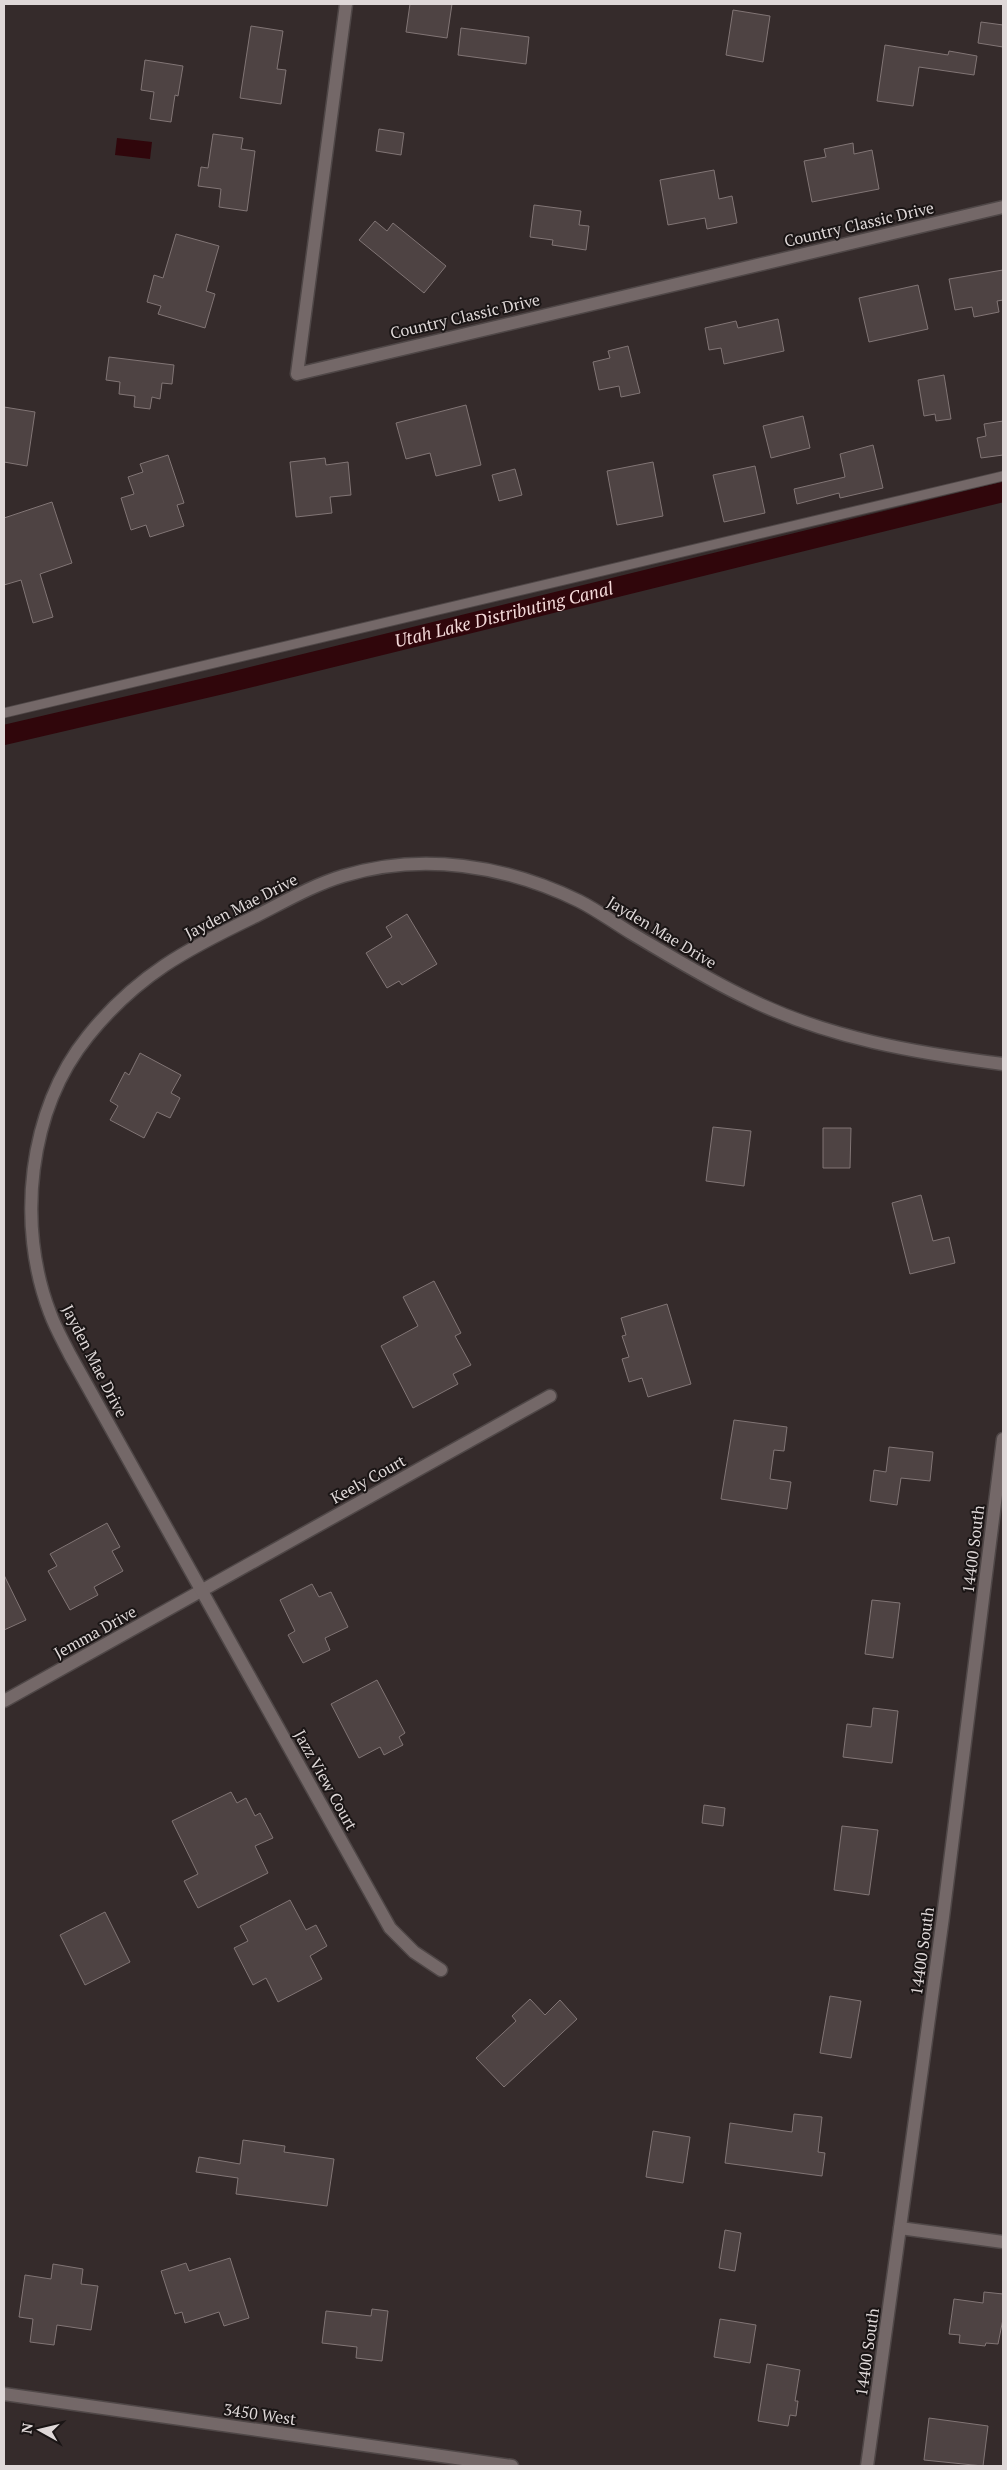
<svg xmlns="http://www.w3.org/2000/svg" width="1007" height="2470" viewBox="0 0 1007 2470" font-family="'PT Serif',serif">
<rect width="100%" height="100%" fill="#352b2b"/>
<polygon fill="#30060b" points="117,138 152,142 150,159 115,155"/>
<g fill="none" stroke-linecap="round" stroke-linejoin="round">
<path stroke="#30060b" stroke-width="20" id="s1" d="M 4,735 L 227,683 L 1003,492"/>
</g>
<g fill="#4e4343" stroke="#817575">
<polygon points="410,4 452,4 447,38 406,32"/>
<polygon points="733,10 770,16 763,62 726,55"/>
<polygon points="981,22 1003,25 1003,47 978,43"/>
<polygon points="251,26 283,31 277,69 286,70 281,104 240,98"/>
<polygon points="461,28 529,37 526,64 458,55"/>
<polygon points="885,45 948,55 949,51 977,56 974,75 919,67 913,106 877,101"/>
<polygon points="145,60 183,66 178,96 175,95 171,122 150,119 154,92 141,90"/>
<polygon points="379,129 404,133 401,155 376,151"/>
<polygon points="213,134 243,138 241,149 255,151 247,211 219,207 221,189 198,186 201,167 208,168"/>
<polygon points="853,143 854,154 872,150 879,189 812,202 804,161 826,157 824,149"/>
<polygon points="714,170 719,199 732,196 737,223 707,229 705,218 668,225 660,180"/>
<polygon points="534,205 581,211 579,225 589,226 586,250 552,245 553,240 530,237"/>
<polygon points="375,221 387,231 393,223 446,266 424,293 359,240"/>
<polygon points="176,234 219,246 206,291 215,294 205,328 158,314 161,306 147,302 154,275 163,278"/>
<polygon points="1003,270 1003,300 997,301 999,312 974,317 972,307 955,310 949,279"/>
<polygon points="918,285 928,329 869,342 859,298"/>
<polygon points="778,319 784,351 724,364 721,348 709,350 705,328 736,321 738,328"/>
<polygon points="628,346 640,393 621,397 619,386 599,390 593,362 610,358 608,351"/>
<polygon points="109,357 174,365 172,384 162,383 160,399 152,397 150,409 134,407 135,396 119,394 120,382 106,380"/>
<polygon points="944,375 951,419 936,421 935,414 924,416 918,380"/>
<polygon points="466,405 481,465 436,476 430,453 406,459 396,423"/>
<polygon points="4,407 35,412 27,466 4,462"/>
<polygon points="803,416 810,448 771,458 763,426"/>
<polygon points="1003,421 1003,455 981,458 977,438 986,436 984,424"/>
<polygon points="873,445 883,488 840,498 839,493 797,504 794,489 845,477 840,454"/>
<polygon points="168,455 184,503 177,505 184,526 150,537 146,525 131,530 121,498 134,494 128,477 143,472 140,464"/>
<polygon points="325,458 326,465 348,462 351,495 330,497 332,513 296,517 290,462"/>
<polygon points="653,462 663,516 617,525 607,471"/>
<polygon points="755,466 765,513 724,522 713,475"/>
<polygon points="515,469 522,495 499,501 492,475"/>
<polygon points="52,502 72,563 40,574 53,617 33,623 21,580 4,585 4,518"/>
<polygon points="407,914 437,964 402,985 399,981 387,988 366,953 392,937 386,927"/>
<polygon points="140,1053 181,1075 171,1093 180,1098 170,1118 157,1112 144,1138 110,1120 118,1106 110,1101 125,1072 129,1075"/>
<polygon points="713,1127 751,1131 744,1186 706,1181"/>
<polygon points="823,1128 851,1128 850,1168 823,1168"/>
<polygon points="921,1195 933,1241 949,1237 955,1263 910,1274 892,1203"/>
<polygon points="434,1281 461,1333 455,1336 471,1365 453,1374 458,1384 413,1408 381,1346 418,1326 403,1297"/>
<polygon points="667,1304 691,1384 648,1397 642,1378 629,1382 622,1359 629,1357 622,1336 626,1335 621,1318"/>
<polygon points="734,1420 787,1427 784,1451 774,1450 770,1479 791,1482 787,1509 721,1499"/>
<polygon points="889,1447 933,1452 930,1481 901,1478 897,1505 870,1501 874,1470 886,1472"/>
<polygon points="107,1523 120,1547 112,1551 123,1571 94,1587 98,1595 70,1610 48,1571 57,1566 50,1554"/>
<polygon points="4,1575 26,1620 4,1630"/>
<polygon points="312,1584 319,1597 331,1592 348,1627 325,1638 330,1650 303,1663 288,1635 295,1631 280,1600"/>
<polygon points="872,1600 900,1603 893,1658 865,1654"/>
<polygon points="377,1680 405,1733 399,1737 403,1745 384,1755 380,1747 359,1758 331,1704"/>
<polygon points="873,1708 898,1711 892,1763 843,1757 847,1724 871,1727"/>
<polygon points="231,1792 237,1803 246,1798 255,1816 260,1813 273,1838 255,1846 268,1873 198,1908 184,1881 198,1874 172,1821"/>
<polygon points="704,1805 725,1808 723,1826 702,1823"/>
<polygon points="842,1826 878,1830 869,1895 834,1890"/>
<polygon points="290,1900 306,1930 316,1925 327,1946 310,1956 322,1979 278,2002 266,1978 253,1985 234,1948 248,1941 240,1926"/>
<polygon points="105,1912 130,1962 85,1985 60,1935"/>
<polygon points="830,1996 861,2001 851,2058 820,2053"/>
<polygon points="530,1999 545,2015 560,2000 577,2019 504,2087 476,2058 516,2021 512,2016"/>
<polygon points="794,2114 822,2117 818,2152 825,2153 822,2176 725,2163 730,2123 792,2132"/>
<polygon points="653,2131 690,2137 683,2183 646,2177"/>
<polygon points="243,2140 285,2146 284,2152 334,2159 327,2206 236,2194 238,2178 196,2172 199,2157 240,2164"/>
<polygon points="725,2230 741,2233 735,2271 719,2268"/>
<polygon points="230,2258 249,2318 224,2326 219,2312 185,2323 182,2312 175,2314 161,2271 186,2263 189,2271"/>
<polygon points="53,2264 83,2269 81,2284 98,2286 91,2330 57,2325 54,2345 30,2342 33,2319 19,2317 25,2275 51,2279"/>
<polygon points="984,2292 1003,2294 1003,2319 998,2344 986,2343 985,2346 959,2343 960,2335 949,2334 954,2299 983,2303"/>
<polygon points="372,2309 388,2311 382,2361 356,2358 357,2347 322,2343 326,2311 371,2316"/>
<polygon points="720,2319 756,2325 750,2363 714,2357"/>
<polygon points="767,2364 800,2370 795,2401 798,2401 796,2416 790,2415 788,2426 758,2421"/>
<polygon points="929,2418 988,2426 983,2466 924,2460"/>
</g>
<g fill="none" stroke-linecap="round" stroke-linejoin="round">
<g stroke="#4f4747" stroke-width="11">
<polyline id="service" points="4,713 1003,476"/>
</g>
<g stroke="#4f4747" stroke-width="15">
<g id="minor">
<polyline points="346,4 297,374 1003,207"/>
<polyline points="4,1701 550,1396"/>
<path d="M 441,1970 L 414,1952 L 390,1928 L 70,1355 C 63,1341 55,1327 50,1313 C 16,1225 28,1110 88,1036 C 137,975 187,949 256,916 C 284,902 313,885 343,876 C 422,852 505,865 579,901 C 597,910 613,922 631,933 C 670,956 708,980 749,999 C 828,1038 916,1053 1003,1064"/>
<polyline points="900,2228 1003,2242"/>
<polyline points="4,2394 512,2466"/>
</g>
</g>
<g stroke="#4f4747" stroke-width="15">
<polyline id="tertiary" points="867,2466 943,1917 1003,1439"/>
</g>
<use href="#service" stroke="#746868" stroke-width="9"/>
<use href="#minor" stroke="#746868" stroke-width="12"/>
<use href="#tertiary" stroke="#746868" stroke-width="12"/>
</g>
<g text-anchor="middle" stroke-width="4" stroke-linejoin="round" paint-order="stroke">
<g font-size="16" fill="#dfd8d8" stroke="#1a1515">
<text transform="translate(859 224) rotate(-13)" y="6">Country Classic Drive</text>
<text transform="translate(465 316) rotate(-13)" y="6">Country Classic Drive</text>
<text transform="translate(241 906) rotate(-27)" y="6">Jayden Mae Drive</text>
<text transform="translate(662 932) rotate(31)" y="6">Jayden Mae Drive</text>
<text transform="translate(95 1361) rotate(63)" y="6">Jayden Mae Drive</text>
<text transform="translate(368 1479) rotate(-29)" y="6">Keely Court</text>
<text transform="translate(973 1549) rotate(-83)" y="6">14400 South</text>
<text transform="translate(95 1632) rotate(-29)" y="6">Jemma Drive</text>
<text transform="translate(326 1780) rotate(61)" y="6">Jazz View Court</text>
<text transform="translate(922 1951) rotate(-82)" y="6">14400 South</text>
<text transform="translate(867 2352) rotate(-82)" y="6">14400 South</text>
<text transform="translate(260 2414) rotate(8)" y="6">3450 West</text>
</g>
<g font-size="18" font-style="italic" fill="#f4dada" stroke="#1a1515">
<text dy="6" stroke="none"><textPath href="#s1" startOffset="514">Utah Lake Distributing Canal</textPath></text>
</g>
</g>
<rect width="1007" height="2470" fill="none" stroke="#dfd8d8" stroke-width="10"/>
<g transform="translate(40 2430) rotate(278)" stroke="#1a1515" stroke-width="4" paint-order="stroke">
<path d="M0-4L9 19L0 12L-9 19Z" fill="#dfd8d8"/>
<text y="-8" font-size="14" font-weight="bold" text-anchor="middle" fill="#dfd8d8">N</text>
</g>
</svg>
